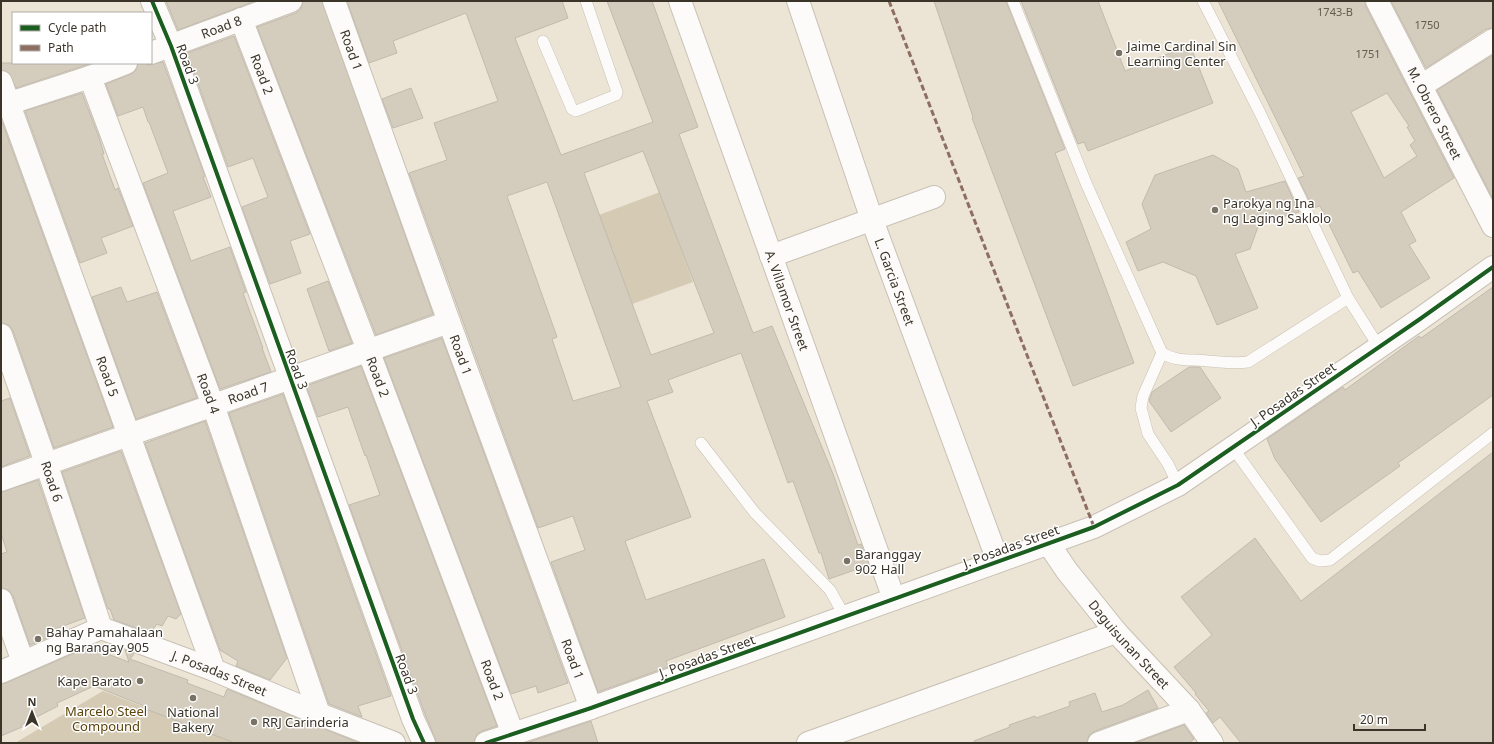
<svg xmlns="http://www.w3.org/2000/svg" width="1494" height="744" viewBox="0 0 1494 744" font-family="'Noto Sans',sans-serif">
<rect width="100%" height="100%" fill="#ece4d4"/>
<g fill="#d5cab4">
<polygon points="660,192 693,282 632,304 599,215"/>
<polygon points="103,691 236,743 15,743"/>
</g>
<g fill="#d4ccbc" stroke="#c1bbaf" fill-rule="evenodd">
<polygon points="166,1 255,1 178,30"/>
<polygon points="303,1 322,1 433,314 376,335 257,27 296,13 301,9"/>
<path d="M 347,1 L 562,1 L 568,18 L 515,38 L 561,155 L 653,122 L 607,1 L 652,1 L 698,127 L 679,134 L 753,333 L 772,326 L 833,474 L 858,545 L 861,544 L 869,565 L 829,579 L 821,553 L 819,553 L 793,481 L 788,483 L 741,353 L 668,380 L 673,392 L 647,401 L 691,517 L 625,541 L 646,600 L 764,559 L 785,617 L 666,661 L 668,667 L 598,692 L 551,562 L 585,550 L 573,516 L 538,528 L 409,173 L 447,160 L 434,123 L 498,101 L 466,13 L 393,41 L 397,53 L 369,63 ZM 643,151 L 714,333 L 651,355 L 584,173 ZM 547,182 L 621,387 L 573,401 L 552,339 L 557,337 L 507,196 Z"/>
<polygon points="934,1 1006,1 1065,149 1055,153 1134,363 1073,386 972,118 973,117"/>
<polygon points="1021,1 1098,1 1125,71 1190,45 1213,103 1088,151 1084,142 1078,144"/>
<path d="M 1218,1 L 1365,1 L 1366,7 L 1454,178 L 1401,212 L 1416,241 L 1409,245 L 1430,278 L 1381,308 L 1358,271 L 1353,273 L 1320,206 L 1313,208 L 1298,178 L 1304,176 ZM 1387,93 L 1409,126 L 1407,127 L 1415,141 L 1410,145 L 1417,156 L 1384,178 L 1351,112 Z"/>
<polygon points="1391,1 1493,1 1493,28 1486,29 1426,68"/>
<polygon points="234,36 310,234 290,241 301,273 270,284 242,207 268,197 253,158 228,167 187,53"/>
<polygon points="1493,55 1493,199 1437,90"/>
<polygon points="163,62 205,176 203,177 211,197 173,211 191,261 230,247 246,292 243,293 263,348 262,348 271,372 220,389 143,183 168,173 149,122 148,122 143,107 118,116 106,84 131,74 136,70 138,63 144,63 149,65"/>
<polygon points="1,63 92,63 16,88 9,73 1,70"/>
<polygon points="411,88 423,118 393,128 382,99"/>
<polygon points="82,93 99,137 104,154 102,154 115,190 118,188 133,226 101,238 107,253 80,263 25,111"/>
<polygon points="1,119 113,427 54,448 13,331 9,325 1,323"/>
<polygon points="1213,155 1238,169 1246,192 1285,181 1299,212 1259,224 1250,249 1235,254 1258,308 1217,325 1196,276 1163,262 1138,271 1126,242 1151,229 1142,204 1155,175"/>
<polygon points="328,281 352,343 329,351 307,289"/>
<polygon points="121,287 127,302 157,292 197,398 136,419 92,297"/>
<polygon points="1493,287 1493,395 1398,463 1400,466 1321,522 1275,459 1267,439 1343,387 1345,390 1419,336 1421,338"/>
<polygon points="442,338 568,683 538,693 536,686 511,694 384,358"/>
<polygon points="361,366 497,726 482,731 477,734 474,743 436,743 435,738 425,714 349,505 380,495 366,455 365,456 348,407 318,417 306,386"/>
<polygon points="1189,367 1200,367 1221,398 1171,432 1149,401 1152,392"/>
<polygon points="283,394 391,696 358,706 362,717 329,704 229,413"/>
<polygon points="10,398 30,456 1,467 1,401"/>
<polygon points="205,421 287,658 270,680 236,666 238,661 220,650 145,443"/>
<polygon points="121,451 181,614 176,619 168,616 162,626 157,624 150,633 114,620 110,609 108,609 62,472"/>
<polygon points="1493,452 1493,743 1241,743 1220,717 1213,723 1206,713 1209,711 1195,694 1196,693 1174,667 1212,635 1181,597 1255,538 1301,601"/>
<polygon points="38,480 85,618 47,632 54,635 30,645 13,596 9,590 1,588 1,554 7,552 1,533 1,492"/>
<polygon points="88,647 129,662 125,650 134,654 130,659 188,680 187,683 224,697 227,689 359,743 235,743 143,708 144,706 94,686 57,703 58,706 21,725 22,727 1,736 1,684 6,683"/>
<polygon points="1148,690 1158,708 1095,731 1089,735 1087,743 974,743 974,741 1010,727 1009,725 1035,716 1036,718 1070,706 1069,702 1095,693 1102,712 1123,705"/>
<polygon points="591,721 598,743 526,743"/>
<polygon points="1184,725 1194,739 1189,743 1135,743"/>
</g>
<g fill="none" stroke-linecap="round" stroke-linejoin="round">
<g stroke="#c8c1b5" stroke-width="12">
<g id="service">
<path d="M 1013,1 L 1086,183 L 1162,353 C 1176,362 1192,359 1208,361 C 1222,362 1234,364 1248,362 L 1348,298"/>
<polyline points="1203,1 1260,113 1348,298 1379,347"/>
<polyline points="543,41 572,109 576,111 616,95 617,92 586,1"/>
<polyline points="1162,353 1143,396 1141,408 1148,434 1168,464 1178,485"/>
<polyline points="701,443 755,513 830,590 845,617"/>
<polyline points="1233,448 1312,558 1320,561 1330,560 1493,433"/>
</g>
</g>
<g stroke="#c8c1b5" stroke-width="24">
<g id="minor">
<polyline points="152,1 171,46 413,719 424,743"/>
<path id="s1" d="M 334,1 L 449,322 L 591,708"/>
<path id="s2" d="M 680,1 L 894,599"/>
<path id="s3" d="M 798,1 L 872,220 L 998,561"/>
<path id="s4" d="M 1377,1 L 1493,226"/>
<path id="s5" d="M 241,19 L 368,350 L 513,734"/>
<path id="s6" d="M 151,53 L 291,1"/>
<path id="s7" d="M 90,77 L 213,405 L 319,714"/>
<path id="s8" d="M 1,82 L 214,670"/>
<polyline points="1421,86 1493,40"/>
<polyline points="1,106 90,77 126,63"/>
<polyline points="771,256 934,197"/>
<path id="s9" d="M 1,335 L 46,463 L 101,628"/>
<path id="s10" d="M 1,480 L 449,322"/>
<path id="s11" d="M 1048,543 L 1067,571 L 1116,632 L 1189,710 L 1212,743"/>
<polyline points="1,600 23,662"/>
<path id="s12" d="M 1,672 L 101,628 L 214,670 L 319,714 L 394,743"/>
<polyline points="808,743 1116,632"/>
<polyline points="1099,743 1189,710"/>
</g>
</g>
<g stroke="#c8c1b5" stroke-width="24">
<polyline id="tertiary" points="486,743 591,708 1094,527 1178,485 1420,319 1493,267"/>
</g>
<use href="#service" stroke="#fcfbf9" stroke-width="11"/>
<use href="#minor" stroke="#fcfbf9" stroke-width="22"/>
<use href="#tertiary" stroke="#fcfbf9" stroke-width="22"/>
<polyline stroke="#8d6e63" stroke-width="3" stroke-dasharray="6 3" stroke-linecap="butt" points="889,1 1094,527"/>
<g stroke="#fff" stroke-width="6">
<g id="cycleway">
<polyline points="152,1 171,46 413,719 424,743"/>
<polyline points="486,743 591,708 1094,527 1178,485 1420,319 1493,267"/>
</g>
</g>
<use href="#cycleway" stroke="#1b5e20" stroke-width="4"/>
</g>
<g fill="#787265" stroke="#fff" stroke-width="1.5">
<circle cx="1119" cy="53" r="4"/>
<circle cx="1215" cy="210" r="4"/>
<circle cx="847" cy="561" r="4"/>
<circle cx="38" cy="639" r="4"/>
<circle cx="140" cy="681" r="4"/>
<circle cx="193" cy="698" r="4"/>
<circle cx="254" cy="722" r="4"/>
</g>
<g text-anchor="middle" stroke-width="3" stroke-linejoin="round" paint-order="stroke">
<g font-size="11" fill="#625c4f">
<text x="1335" y="16">1743-B</text>
<text x="1427" y="29">1750</text>
<text x="1368" y="58">1751</text>
</g>
<g font-size="13" fill="#3a3429" stroke="#fff">
<text dy="5" stroke="none"><textPath href="#s6" startOffset="75">Road 8</textPath></text>
<text dy="5" stroke="none"><textPath href="#s1" startOffset="52">Road 1</textPath></text>
<text transform="translate(188 64) rotate(70)" y="5">Road 3</text>
<text dy="5" stroke="none"><textPath href="#s5" startOffset="59">Road 2</textPath></text>
<text dy="5" stroke="none"><textPath href="#s4" startOffset="126">M. Obrero Street</textPath></text>
<text dy="5" stroke="none"><textPath href="#s3" startOffset="297">L. Garcia Street</textPath></text>
<text dy="5" stroke="none"><textPath href="#s2" startOffset="318">A. Villamor Street</textPath></text>
<text dy="5" stroke="none"><textPath href="#s1" startOffset="376">Road 1</textPath></text>
<text transform="translate(297 369) rotate(70)" y="5">Road 3</text>
<text dy="5" stroke="none"><textPath href="#s8" startOffset="313">Road 5</textPath></text>
<text dy="5" stroke="none"><textPath href="#s5" startOffset="383">Road 2</textPath></text>
<text dy="5" stroke="none"><textPath href="#s10" startOffset="262">Road 7</textPath></text>
<text dy="5" stroke="none"><textPath href="#s7" startOffset="338">Road 4</textPath></text>
<text transform="translate(1293 394) rotate(-35)" y="5">J. Posadas Street</text>
<text dy="5" stroke="none"><textPath href="#s9" startOffset="155">Road 6</textPath></text>
<text transform="translate(1011 546) rotate(-20)" y="5">J. Posadas Street</text>
<text dy="5" stroke="none"><textPath href="#s11" startOffset="130">Daguisunan Street</textPath></text>
<text transform="translate(707 656) rotate(-20)" y="5">J. Posadas Street</text>
<text dy="5" stroke="none"><textPath href="#s1" startOffset="700">Road 1</textPath></text>
<text dy="5" stroke="none"><textPath href="#s12" startOffset="236">J. Posadas Street</textPath></text>
<text transform="translate(407 674) rotate(70)" y="5">Road 3</text>
<text dy="5" stroke="none"><textPath href="#s5" startOffset="707">Road 2</textPath></text>
</g>
<g font-size="13" fill="#3a3429" stroke="#fff" text-anchor="start">
<text x="1127" y="51">Jaime Cardinal Sin<tspan x="1127" dy="15">Learning Center</tspan></text>
<text x="1223" y="208">Parokya ng Ina<tspan x="1223" dy="15">ng Laging Saklolo</tspan></text>
<text x="855" y="559">Baranggay<tspan x="855" dy="15">902 Hall</tspan></text>
<text x="46" y="637">Bahay Pamahalaan<tspan x="46" dy="15">ng Barangay 905</tspan></text>
<text x="132" y="686" text-anchor="end">Kape Barato</text>
<text x="193" y="717" text-anchor="middle">National<tspan x="193" dy="15">Bakery</tspan></text>
<text x="262" y="727">RRJ Carinderia</text>
</g>
<g font-size="13" fill="#5b430b" stroke="#fff">
<text x="106" y="716">Marcelo Steel<tspan x="106" dy="15">Compound</tspan></text>
</g>
</g>
<rect width="1494" height="744" fill="none" stroke="#3a3429" stroke-width="4"/>
<rect x="12" y="12" width="140" height="52" fill="#ffffff" stroke="#b0aea9"/>
<rect x="20" y="25" width="20" height="6" fill="#1b5e20" stroke="#b0aea9"/>
<text x="48" y="32" font-size="12" fill="#3a3429">Cycle path</text>
<rect x="20" y="45" width="20" height="6" fill="#8d6e63" stroke="#b0aea9"/>
<text x="48" y="52" font-size="12" fill="#3a3429">Path</text>
<g transform="translate(32 712)" stroke="#ffffff" stroke-width="3" paint-order="stroke">
<path d="M0-3L7 15L0 10L-7 15Z" fill="#3a3429"/>
<text y="-6" font-size="11" font-weight="bold" text-anchor="middle" fill="#3a3429">N</text>
</g>
<path d="M1354 724v6h71v-6" fill="none" stroke="#3a3429" stroke-width="2"/>
<text x="1360" y="724" font-size="12" fill="#3a3429" stroke="#ffffff" stroke-width="3" paint-order="stroke">20 m</text>
</svg>
